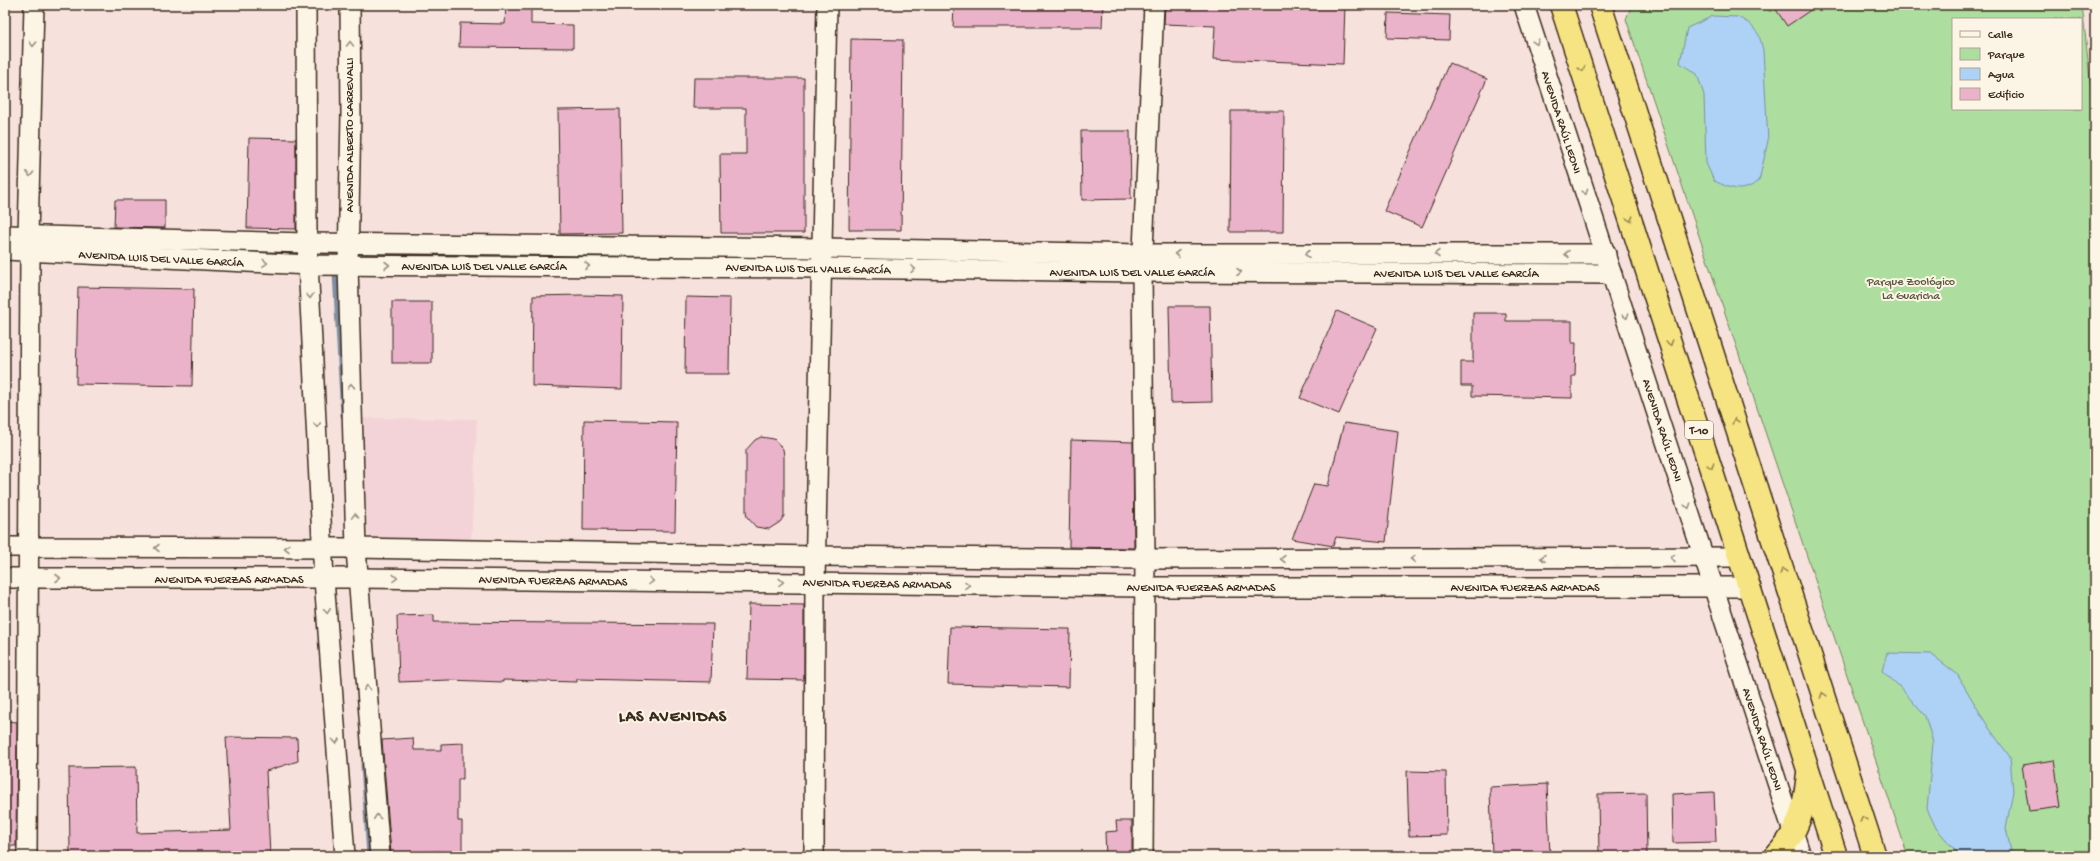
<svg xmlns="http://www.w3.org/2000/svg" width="2100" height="861" viewBox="0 0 2100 861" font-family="'Gochi Hand',sans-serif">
<rect width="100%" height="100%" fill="#f7e1dd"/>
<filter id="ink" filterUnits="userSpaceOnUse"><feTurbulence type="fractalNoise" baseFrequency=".025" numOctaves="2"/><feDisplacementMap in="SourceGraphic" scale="8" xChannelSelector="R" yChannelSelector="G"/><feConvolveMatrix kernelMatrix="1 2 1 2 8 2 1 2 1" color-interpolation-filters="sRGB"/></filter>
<g filter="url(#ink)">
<polygon fill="#f3d3d7" points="359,418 477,419 471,543 369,542"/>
<path fill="#adde9f" stroke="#74845e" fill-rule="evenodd" d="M 1632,5 L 1764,5 L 1770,12 L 1776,5 L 2082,5 L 2095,125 L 2095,856 L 1908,856 L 1626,19 ZM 1953,19 L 2081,19 L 2081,109 L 1953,109 Z"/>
<g fill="#add2f6" stroke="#7f8fa0">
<path d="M 1713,16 L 1738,17 L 1750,24 L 1759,35 L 1763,50 L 1768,141 L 1759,181 C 1741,194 1733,189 1714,181 L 1706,163 L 1704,95 L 1697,74 L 1680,63 L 1687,28 Z"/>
<polygon points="1887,653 1931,654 1957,674 1989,728 2010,757 2013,791 2006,828 2012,856 1960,856 1936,828 1927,809 1933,742 1925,716 1898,685 1882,671"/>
</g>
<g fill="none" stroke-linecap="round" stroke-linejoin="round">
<g stroke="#7f8fa0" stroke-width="5">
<polyline points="335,273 343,416"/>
<polyline points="363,765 369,856"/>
</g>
</g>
<g fill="#eab3ca" stroke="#3b2a1e">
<polygon points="506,5 531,5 531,24 573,25 573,48 459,47 460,23 505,24"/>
<polygon points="954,5 1103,5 1102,27 953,27"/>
<polygon points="1165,5 1345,5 1343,64 1213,59 1215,26 1164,24"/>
<polygon points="1773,5 1818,5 1787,26"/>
<polygon points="1388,13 1450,15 1449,40 1387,38"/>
<polygon points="851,39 903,40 901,230 849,230"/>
<polygon points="1449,63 1487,79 1422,227 1384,211"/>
<polygon points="694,78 804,78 804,233 721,233 720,154 746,154 746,108 693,108"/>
<polygon points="620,109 622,233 560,234 558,110"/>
<polygon points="1231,111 1284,111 1283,232 1230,232"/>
<polygon points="1081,131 1130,131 1131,199 1082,200"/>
<polygon points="249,138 296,139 296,229 247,228"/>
<polygon points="115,200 165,200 165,228 114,227"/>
<polygon points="78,287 194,289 192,386 76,384"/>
<polygon points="581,295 623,296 622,389 532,386 533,296"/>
<polygon points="686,297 730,298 729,374 685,374"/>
<rect x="392" y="302" width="40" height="61"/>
<polygon points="1169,306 1210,306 1212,402 1171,403"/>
<polygon points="1337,311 1377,328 1339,414 1300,398"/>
<polygon points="1473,313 1506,313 1506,321 1572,321 1572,343 1576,343 1575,376 1572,376 1572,398 1472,396 1472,386 1461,386 1461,362 1473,362"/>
<polygon points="584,420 677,422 675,531 583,530"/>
<polygon points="1344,423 1398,431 1386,542 1336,537 1333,546 1292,539 1314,484 1328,486"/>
<polygon points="761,437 774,439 783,449 784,456 784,516 780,522 769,529 756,527 747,517 746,511 746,450 755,440"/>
<polygon points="1071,440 1133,442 1134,548 1069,547"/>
<polygon points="749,604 804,605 804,680 747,679"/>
<polygon points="434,615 434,622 713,624 711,682 577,679 577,682 503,680 503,682 449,680 399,682 397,616"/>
<polygon points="950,627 1070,629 1069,687 948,684"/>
<polygon points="5,721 17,722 16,846 5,846"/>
<polygon points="226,737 297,738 298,761 266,771 270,856 70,856 69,768 136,767 137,833 231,830"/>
<polygon points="413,738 414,750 441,750 441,744 463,743 463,779 458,779 458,821 462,821 462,856 440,856 440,851 391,853 382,740"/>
<polygon points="2054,760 2061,807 2029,811 2022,765"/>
<polygon points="1407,771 1446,772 1447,835 1409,836"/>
<polygon points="1547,784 1550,856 1492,856 1490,787"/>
<polygon points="1714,792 1716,842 1673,843 1672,794"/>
<polygon points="1646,793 1647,856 1599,856 1598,794"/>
<polygon points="1116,821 1132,821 1132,856 1106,856 1105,832 1117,831"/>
</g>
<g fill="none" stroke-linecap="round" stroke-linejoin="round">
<g stroke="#3b2a1e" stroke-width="22">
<g id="street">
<polyline points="306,5 307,243 324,579 345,856"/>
<polyline points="350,5 351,113 348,265 356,549 380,856"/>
<polyline points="1524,5 1801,856"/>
<polyline points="5,235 307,243 822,248 1143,254 1606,254"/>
<polyline points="5,250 309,265 822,268 1142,272 1612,274"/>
<polyline points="5,547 354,548 816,556 1145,559 1740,557"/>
<polyline points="5,578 358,578 1144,587 1750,587"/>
<polyline points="27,856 30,252 28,236 34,5"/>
<polyline points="814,856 815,582 827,5"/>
<polyline points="1143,856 1145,559 1142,272 1154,5"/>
</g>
</g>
<g stroke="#3b2a1e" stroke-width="25">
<g id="highway">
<polyline points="1561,5 1836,856"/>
<polyline points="1600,5 1875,856"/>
<path d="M 1776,856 C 1800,830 1804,809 1808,774"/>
</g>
</g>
<use href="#street" stroke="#fcf5e5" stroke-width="19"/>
<use href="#highway" stroke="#f6e381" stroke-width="22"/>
</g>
<defs><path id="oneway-chevron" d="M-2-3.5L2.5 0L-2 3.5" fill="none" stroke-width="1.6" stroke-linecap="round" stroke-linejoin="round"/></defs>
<g stroke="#9c9082">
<use href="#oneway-chevron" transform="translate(1536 42) rotate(73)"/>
<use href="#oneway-chevron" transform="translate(33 44) rotate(92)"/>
<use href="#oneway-chevron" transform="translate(350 44) rotate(-91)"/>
<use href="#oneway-chevron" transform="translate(30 174) rotate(92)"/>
<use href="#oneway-chevron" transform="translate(1585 192) rotate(72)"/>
<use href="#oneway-chevron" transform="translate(1177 254) rotate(180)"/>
<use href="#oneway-chevron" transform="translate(1307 254) rotate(180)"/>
<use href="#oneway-chevron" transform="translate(1437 254) rotate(-180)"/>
<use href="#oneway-chevron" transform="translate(1567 254) rotate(-180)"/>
<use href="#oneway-chevron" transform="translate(265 263) rotate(3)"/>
<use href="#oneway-chevron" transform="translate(387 265)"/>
<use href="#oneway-chevron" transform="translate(587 266)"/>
<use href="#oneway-chevron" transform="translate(913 269) rotate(1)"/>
<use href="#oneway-chevron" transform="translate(1239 272)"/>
<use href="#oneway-chevron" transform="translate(310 296) rotate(87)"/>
<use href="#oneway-chevron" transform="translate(1626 316) rotate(72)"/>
<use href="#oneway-chevron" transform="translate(351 386) rotate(-92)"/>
<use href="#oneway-chevron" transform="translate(317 425) rotate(87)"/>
<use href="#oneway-chevron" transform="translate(1688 506) rotate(72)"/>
<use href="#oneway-chevron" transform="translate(355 516) rotate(-92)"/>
<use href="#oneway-chevron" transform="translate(157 548) rotate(-180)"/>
<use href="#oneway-chevron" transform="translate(287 548) rotate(-180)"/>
<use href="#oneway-chevron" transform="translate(1543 558) rotate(180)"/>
<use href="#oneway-chevron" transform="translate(1673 558) rotate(180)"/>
<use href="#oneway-chevron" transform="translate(1283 559) rotate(180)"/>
<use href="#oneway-chevron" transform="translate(1413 559) rotate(180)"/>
<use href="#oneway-chevron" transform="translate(58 578)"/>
<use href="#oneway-chevron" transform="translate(395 578) rotate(1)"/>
<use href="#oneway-chevron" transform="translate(651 581) rotate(1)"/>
<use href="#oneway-chevron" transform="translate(781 582) rotate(1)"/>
<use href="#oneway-chevron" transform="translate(967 585) rotate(1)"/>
<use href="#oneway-chevron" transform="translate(327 611) rotate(86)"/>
<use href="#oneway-chevron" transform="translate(367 688) rotate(-95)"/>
<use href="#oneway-chevron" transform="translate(336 741) rotate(86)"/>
<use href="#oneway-chevron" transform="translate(377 817) rotate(-95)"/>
</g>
<g stroke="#988650">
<use href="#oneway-chevron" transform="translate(1582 69) rotate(72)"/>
<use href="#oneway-chevron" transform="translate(1630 219) rotate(72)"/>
<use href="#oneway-chevron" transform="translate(1670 343) rotate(72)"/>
<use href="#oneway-chevron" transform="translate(1735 421) rotate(-108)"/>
<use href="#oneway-chevron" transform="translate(1711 466) rotate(72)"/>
<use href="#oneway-chevron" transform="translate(1783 571) rotate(-108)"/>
<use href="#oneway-chevron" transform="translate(1823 695) rotate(-108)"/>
<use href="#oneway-chevron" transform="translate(1863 819) rotate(-108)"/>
</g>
</g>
<g text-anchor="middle" stroke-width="4" stroke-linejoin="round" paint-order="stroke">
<rect fill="#fcf5e5" stroke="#75675a" stroke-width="1" x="1685" y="421" width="28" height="18" rx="3"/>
<g font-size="11" font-weight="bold" fill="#3b2a1e">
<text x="1699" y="434">T-10</text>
</g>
<g font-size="12" fill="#3b2a1e" stroke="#fcf5e5">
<text transform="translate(1562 122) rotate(72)" y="4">AVENIDA RAÚL LEONI</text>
<text transform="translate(349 135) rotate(-90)" y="4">AVENIDA ALBERTO CARREVALLI</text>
<text transform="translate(161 258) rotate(3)" y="4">AVENIDA LUIS DEL VALLE GARCÍA</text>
<text x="484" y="270">AVENIDA LUIS DEL VALLE GARCÍA</text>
<text transform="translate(808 268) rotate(1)" y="4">AVENIDA LUIS DEL VALLE GARCÍA</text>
<text x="1132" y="276">AVENIDA LUIS DEL VALLE GARCÍA</text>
<text x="1456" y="277">AVENIDA LUIS DEL VALLE GARCÍA</text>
<text transform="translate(1663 430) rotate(72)" y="4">AVENIDA RAÚL LEONI</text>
<text x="229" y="583">AVENIDA FUERZAS ARMADAS</text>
<text transform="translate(553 580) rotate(1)" y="4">AVENIDA FUERZAS ARMADAS</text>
<text transform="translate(877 583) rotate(1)" y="4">AVENIDA FUERZAS ARMADAS</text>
<text x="1201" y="591">AVENIDA FUERZAS ARMADAS</text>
<text x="1525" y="591">AVENIDA FUERZAS ARMADAS</text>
<text transform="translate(1763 739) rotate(72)" y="4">AVENIDA RAÚL LEONI</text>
</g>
<g font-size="12" fill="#58573e" stroke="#fcf5e5">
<text x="1911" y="285">Parque Zoológico<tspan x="1911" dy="14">La Guaricha</tspan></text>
</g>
<g font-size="16" font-weight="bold" letter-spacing="1" fill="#3b2a1e" stroke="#fcf5e5">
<text x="673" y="721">LAS AVENIDAS</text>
</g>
</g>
<rect width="2100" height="861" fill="none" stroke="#fcf5e5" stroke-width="20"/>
<rect x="10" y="10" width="2080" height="841" fill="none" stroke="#3b2a1e" stroke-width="1.5" filter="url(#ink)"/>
<rect x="1952" y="18" width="130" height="92" fill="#fcf5e5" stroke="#afa495"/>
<rect x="1960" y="31" width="20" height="6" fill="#fcf5e5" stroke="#afa495"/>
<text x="1988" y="38" font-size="12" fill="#3b2a1e">Calle</text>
<rect x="1960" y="48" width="20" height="12" fill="#adde9f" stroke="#afa495"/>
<text x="1988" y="58" font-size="12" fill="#3b2a1e">Parque</text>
<rect x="1960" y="68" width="20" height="12" fill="#add2f6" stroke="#afa495"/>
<text x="1988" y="78" font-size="12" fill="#3b2a1e">Agua</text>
<rect x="1960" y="88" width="20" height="12" fill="#eab3ca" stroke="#afa495"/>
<text x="1988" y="98" font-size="12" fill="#3b2a1e">Edificio</text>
</svg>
